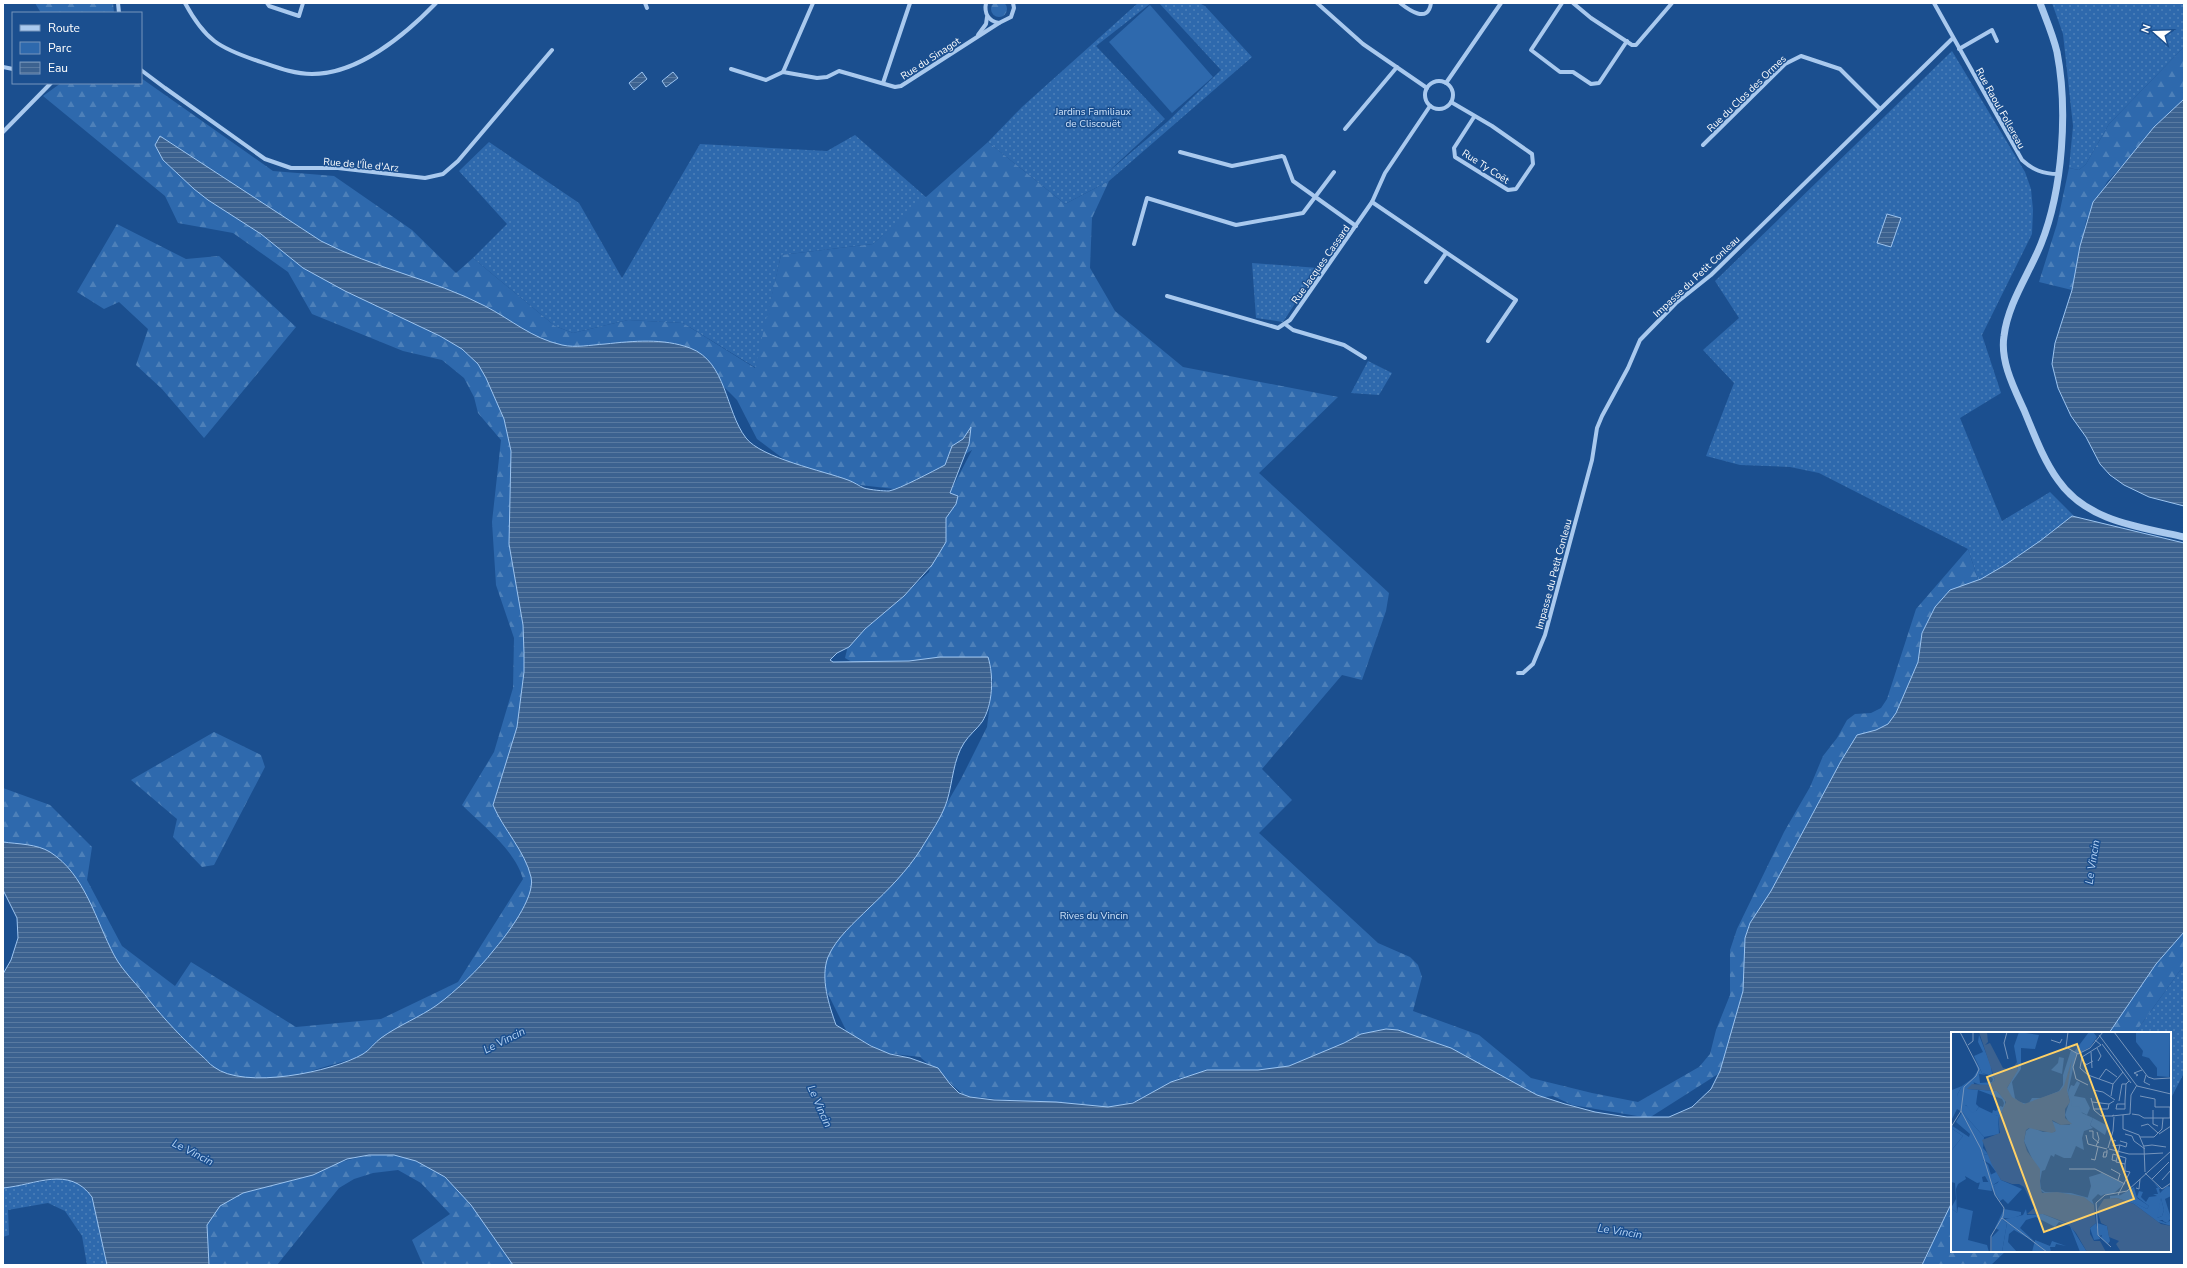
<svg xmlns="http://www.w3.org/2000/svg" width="2187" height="1268" viewBox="0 0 2187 1268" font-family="'Nunito Sans',sans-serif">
<defs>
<pattern id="green-dots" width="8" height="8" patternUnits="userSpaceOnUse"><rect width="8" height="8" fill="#2e69ad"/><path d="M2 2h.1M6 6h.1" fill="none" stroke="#4d80b9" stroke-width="1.8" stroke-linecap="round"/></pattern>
<pattern id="forest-firs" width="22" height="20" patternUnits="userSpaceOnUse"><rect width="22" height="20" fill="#2e69ad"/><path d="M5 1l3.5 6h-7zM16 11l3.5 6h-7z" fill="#4d80b9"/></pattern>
<pattern id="water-rules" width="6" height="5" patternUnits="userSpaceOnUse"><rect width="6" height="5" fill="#3c6290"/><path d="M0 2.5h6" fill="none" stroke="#597aa1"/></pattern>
</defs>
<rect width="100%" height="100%" fill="#1b4f8f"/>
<g fill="url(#green-dots)">
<polygon points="1138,3 1151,3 1096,46 1165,119 1108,172 1167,122 1221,70 1159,3 1199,3 1205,6 1252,57 1109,181 1065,204 988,142 1022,107"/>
<polygon points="2052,3 2184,3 2184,47 2109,124 2086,164 2079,170 2069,168 2073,126 2063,34"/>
<polygon points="1952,51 2025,172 2031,189 2033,210 2032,234 1982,335 2001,393 1960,418 2002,521 2050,492 2076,518 1981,588 1968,549 1819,473 1790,467 1740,465 1706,456 1734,383 1703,350 1739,318 1715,281"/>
<polygon points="855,135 927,198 873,244 781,255 756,368 683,323 628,320 573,333 555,326 473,258 507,224 459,171 489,142 579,203 622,278 700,144 827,151"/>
<polygon points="1252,263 1318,268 1283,322 1256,318"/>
<polygon points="1368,361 1392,373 1379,395 1351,393"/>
<polygon points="2184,965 2184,1073 2170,1100 2170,1033 2135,1033"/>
<path d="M 64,1178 C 76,1181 84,1186 92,1196 L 107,1265 L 87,1265 L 82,1236 L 65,1211 L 48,1203 L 8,1210 L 9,1235 L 3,1237 L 3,1188 Z"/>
</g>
<g fill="url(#forest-firs)">
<circle cx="999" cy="9" r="8"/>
<polygon points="35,3 113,3 114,13 41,13"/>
<polygon points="2184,47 2184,99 2107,182 2086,221 2072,290 2039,282 2057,224 2069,168 2079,170 2086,164 2109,124"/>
<path d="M 141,78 L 273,171 L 334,176 L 412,230 L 456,273 L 473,258 L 555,326 L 573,333 L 628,320 L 683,323 L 755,368 L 781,255 L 873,244 L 988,142 L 1065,204 L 1109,181 L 1092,218 L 1090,268 L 1115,311 L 1183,367 L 1338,397 L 1259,473 L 1389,593 L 1386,611 L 1362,680 L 1342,675 L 1262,769 L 1292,800 L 1259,833 L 1378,943 L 1410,957 L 1418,965 L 1422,977 L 1413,1011 L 1479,1035 L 1531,1078 L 1592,1093 L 1638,1102 L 1699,1067 L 1710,1054 L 1716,1030 L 1730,995 L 1730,950 L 1737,929 L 1784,832 L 1810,787 L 1823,756 L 1837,738 L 1847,720 L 1855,714 L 1871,713 L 1881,708 L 1887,699 L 1916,609 L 1968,549 L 1981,588 L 1911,692 L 1726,1069 L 1649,1118 L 1572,1105 L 1553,1096 L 1536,1098 L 1285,1076 L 1212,1080 L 1179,1078 L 1159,1094 L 1105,1110 L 965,1096 L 920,1057 L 885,1053 L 847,1032 L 819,976 L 823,951 L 849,928 L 894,881 L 933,827 L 961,779 L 987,727 L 993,680 L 988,671 L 871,673 L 845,658 L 849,641 L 885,612 L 929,572 L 947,498 L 972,450 L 928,477 L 894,489 L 860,485 L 822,476 L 785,460 L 757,439 L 737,400 L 703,366 L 703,355 L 658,341 L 616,345 L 569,354 L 474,349 L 509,401 L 550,920 L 386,1049 L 314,1070 L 276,1089 L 226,1090 L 3,842 L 3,788 L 50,805 L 92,847 L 87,880 L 122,946 L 175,986 L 191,962 L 296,1027 L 381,1019 L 458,982 L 523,879 C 515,850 483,826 462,805 L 494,752 L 513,688 L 514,638 L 496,585 L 492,522 L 501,440 L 478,413 L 474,397 L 464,378 L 442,360 L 403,351 L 312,314 L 288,272 L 233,233 L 178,223 L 165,196 L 43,96 L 61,83 L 141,83 Z"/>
<polygon points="117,224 186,259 219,256 296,327 204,438 162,389 136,365 148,329 119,302 104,309 77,292"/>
<polygon points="214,732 261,755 265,767 214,865 202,867 173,837 177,819 131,780"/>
<polygon points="2184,932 2184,965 2135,1033 2109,1033 2156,964"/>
<path d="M 369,1155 C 377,1155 386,1154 394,1155 C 451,1161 484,1222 513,1265 L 423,1265 L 412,1240 L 450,1214 L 421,1183 L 398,1170 L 373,1173 L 354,1179 L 339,1188 L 277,1265 L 209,1265 L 207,1225 L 219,1206 L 243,1193 L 313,1175 L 336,1163 Z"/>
<polygon points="1952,1202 1952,1251 2006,1251 1991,1265 1922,1265"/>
</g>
<polygon fill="#2e69ad" points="1150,5 1213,77 1172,113 1109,42"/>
<g fill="url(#water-rules)" stroke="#9cc4f0">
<polygon points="642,72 647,79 634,90 629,83"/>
<polygon points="673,72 678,78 666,87 662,81"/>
<polygon points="2184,99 2184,506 2149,497 2124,485 2110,475 2100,464 2086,437 2071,416 2058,388 2052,364 2055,343 2072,290 2080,246 2093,202 2154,127"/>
<path d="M 160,136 L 321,241 C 373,268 433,279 485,306 C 512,320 531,338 562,345 C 576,348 590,345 605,344 C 634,341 663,338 690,348 C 727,362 725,411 746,438 C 761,458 824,471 848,480 C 854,482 859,486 864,488 C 871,490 883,491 889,491 C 900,489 933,471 945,465 L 952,446 L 963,439 L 971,427 L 969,444 L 950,493 L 958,496 L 956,504 L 946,518 L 946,542 L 932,565 L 904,596 L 865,629 L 849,647 L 837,653 L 830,660 L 833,662 L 909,661 L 940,657 L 988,657 C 994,676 993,705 982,722 C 977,729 969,735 964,743 C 953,760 953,781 947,801 C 942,817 930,834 921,849 C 907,871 888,890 869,908 C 855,922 836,938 828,957 C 820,978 829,1005 836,1025 L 871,1046 L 890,1054 L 910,1058 L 938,1068 L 950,1084 L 959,1093 L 970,1097 L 994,1100 L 1056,1102 L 1108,1107 L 1133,1103 L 1171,1082 L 1207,1070 L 1258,1070 L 1289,1066 L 1344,1043 L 1361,1034 L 1386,1029 L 1398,1030 L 1451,1048 L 1537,1095 L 1565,1104 L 1595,1112 L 1627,1117 L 1669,1117 L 1692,1107 L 1711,1089 L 1720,1071 L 1743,991 L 1745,938 L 1750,923 L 1771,891 L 1841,761 L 1857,735 L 1876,730 L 1888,724 L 1896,713 L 1918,662 L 1922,633 L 1935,607 L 1950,590 L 1981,579 L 2005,565 L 2040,541 L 2072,516 L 2184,543 L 2184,932 L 2156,964 L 2109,1033 L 1952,1033 L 1952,1202 L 1922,1265 L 513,1265 L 471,1205 L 445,1177 L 416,1161 L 394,1155 L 369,1155 L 347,1159 L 313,1175 L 243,1193 L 220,1206 L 207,1225 L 209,1265 L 107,1265 L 92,1197 C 69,1165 36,1185 3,1188 L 3,974 L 11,960 L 18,938 L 17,918 L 3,890 L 3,842 C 18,844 37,844 50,852 C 85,874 96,921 114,955 C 123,972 138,985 149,1000 C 165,1020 182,1038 202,1056 C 206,1059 209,1064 214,1067 C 244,1090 332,1072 363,1054 C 370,1050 375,1042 381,1038 C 399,1025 420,1017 437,1005 C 455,992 480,968 493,951 C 506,936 536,897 531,877 C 525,851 503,829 493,805 L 517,727 L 524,672 L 524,653 L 523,625 L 509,544 L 511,451 L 504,419 L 486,378 L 478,364 L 462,349 L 440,336 L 345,291 L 303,268 L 261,234 L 208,200 L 194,189 L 163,160 L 155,145 Z"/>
<polygon points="1887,214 1901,218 1891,247 1877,243"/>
</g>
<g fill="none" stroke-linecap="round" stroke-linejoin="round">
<g stroke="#a9c9ee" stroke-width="4">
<polyline points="118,3 119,13"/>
<path d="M 185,3 C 205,40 219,48 258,61 C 276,67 293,74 312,74 C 358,74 405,35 436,3"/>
<polyline points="267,3 269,6 299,16 303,3"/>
<polyline points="645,3 647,8"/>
<path d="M 986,3 C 984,13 988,21 999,23 L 1011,17 L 1014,8 L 1013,3"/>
<polyline points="1317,3 1363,44 1427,88"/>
<path d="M 1400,3 C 1409,10 1428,24 1431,3"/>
<polyline points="1562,3 1531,50 1560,72 1573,72 1591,84 1599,83 1627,41"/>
<polyline points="1573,3 1591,18 1632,45 1636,45 1672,3"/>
<path d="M 1934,3 L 2022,160 C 2033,170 2043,174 2058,174"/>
<polyline points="978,35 986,24 987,17"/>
<polyline points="1959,49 1992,30 1997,41"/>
<polyline points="3,67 13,69"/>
<polyline points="731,69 766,80 783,72 817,78 827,77 839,71 895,87 901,86 999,23"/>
<polyline points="141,70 165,88 265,159 291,168 338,168 425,178 443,174 458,161 552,50"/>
<polyline points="783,72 813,3"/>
<circle cx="1439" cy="95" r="14"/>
<polyline points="883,83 910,3"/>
<polyline points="1446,83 1501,3"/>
<polyline points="1451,102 1492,126 1532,154 1533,164 1516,189 1508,190 1455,157 1454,148 1474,117"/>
<polyline points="1345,129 1397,67"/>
<polyline points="3,132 51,83"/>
<polyline points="1703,145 1785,64 1801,56 1840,69 1879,108"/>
<polyline points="1180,152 1232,166 1282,156 1284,157 1293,181 1356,226"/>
<polyline points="1372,202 1516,300 1488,341"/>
<polyline points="1134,244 1147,198 1236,225 1303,213 1334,172"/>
<polyline points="1426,282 1446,253"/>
<polyline points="1167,296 1278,328 1290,320 1372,202 1385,173 1430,106"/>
<polyline points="1285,324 1293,330 1344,345 1365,358"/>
<polyline points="1518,673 1523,673 1533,664 1545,635 1592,460 1597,428 1602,416 1628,368 1640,340 1676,303 1711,275 1953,38"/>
</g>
<path stroke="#a9c9ee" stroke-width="7" d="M 2040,3 C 2046,19 2053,35 2057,52 C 2068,109 2063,189 2041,244 C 2029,274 2008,303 2004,336 C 2000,361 2014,388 2024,410 C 2034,434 2043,459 2058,480 C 2086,521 2139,527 2184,537"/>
</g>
<g text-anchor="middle" stroke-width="3" stroke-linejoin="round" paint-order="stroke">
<g font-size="10" fill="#fff" stroke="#1b4f8f">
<text transform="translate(930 58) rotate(-33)" y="4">Rue du Sinagot</text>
<text transform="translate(1746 93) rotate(-44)" y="4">Rue du Clos des Ormes</text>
<text transform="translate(2001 108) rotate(61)" y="4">Rue Raoul Follereau</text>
<text transform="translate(361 164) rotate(5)" y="4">Rue de l'Île d'Arz</text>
<text transform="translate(1486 166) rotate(33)" y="4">Rue Ty Coët</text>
<text transform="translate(1320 264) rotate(-55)" y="4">Rue Jacques Cassard</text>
<text transform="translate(1696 276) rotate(-43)" y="4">Impasse du Petit Conleau</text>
<text transform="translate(1553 574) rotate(-75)" y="4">Impasse du Petit Conleau</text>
</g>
<g font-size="10" fill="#cfe3fa" stroke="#1b4f8f">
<text x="1093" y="115">Jardins Familiaux<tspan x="1093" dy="12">de Cliscouët</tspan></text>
<text x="1094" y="919">Rives du Vincin</text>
</g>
<g font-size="11" font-style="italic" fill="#b5d3f5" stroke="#1b4f8f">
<text transform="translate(2092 862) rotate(-81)" y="4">Le Vincin</text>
<text transform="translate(504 1040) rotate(-27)" y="4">Le Vincin</text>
<text transform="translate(820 1106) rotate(66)" y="4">Le Vincin</text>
<text transform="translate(193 1152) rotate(27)" y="4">Le Vincin</text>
<text transform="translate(1620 1231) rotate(9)" y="4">Le Vincin</text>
</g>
</g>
<g transform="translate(1951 1032)">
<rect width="220" height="220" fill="#1b4f8f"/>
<path d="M 22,24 L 31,41 L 36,43 L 28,42 L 29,51 L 41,50 L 42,47 L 38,43 L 41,41 L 44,48 L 39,53 L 39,57 L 22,50 L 22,46 L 27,38 ZM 126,49 L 129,51 L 123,64 L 134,66 L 139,76 L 136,83 L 120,75 L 117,60 L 120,53 L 123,54 ZM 11,54 L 6,63 L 14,73 L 25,79 L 28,75 L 47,84 L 48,102 L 33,105 L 11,80 L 6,77 L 0,89 L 1,58 ZM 142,86 L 157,94 L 154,103 L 139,93 ZM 0,96 L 12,104 L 0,119 ZM 37,122 L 50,148 L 71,157 L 57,172 L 52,167 L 49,169 L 44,161 L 43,155 L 48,149 L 42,153 L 39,143 L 45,140 L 39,132 L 32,128 L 33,123 ZM 151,141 L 173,152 L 162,162 L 154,162 L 150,164 L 147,162 L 141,168 L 143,173 L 136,168 L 140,154 L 138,145 ZM 29,150 L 39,150 L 41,159 L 27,157 ZM 183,155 L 186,166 L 198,174 L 196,177 L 168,164 ZM 210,166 L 213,178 L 211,184 L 206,186 L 212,189 L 214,177 L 220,186 L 216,191 L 204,185 ZM 7,175 L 22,179 L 17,208 L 36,213 L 38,220 L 0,220 L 0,176 L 6,181 ZM 53,177 L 70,180 L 70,183 L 60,187 L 53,186 L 52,188 L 56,191 L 51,220 L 41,220 L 41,205 L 48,198 L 44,196 ZM 145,191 L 149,207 L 143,208 L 139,196 ZM 146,191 L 156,194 L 159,209 L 157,212 L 150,206 L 151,203 L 148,204 ZM 84,208 L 99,214 L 101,209 L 115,214 L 105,212 L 104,215 L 99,215 L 100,220 L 81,220 Z" fill="#2e69ad"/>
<path d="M 68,0 L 88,3 L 84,17 L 70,16 L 70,37 L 61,50 L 64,66 L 68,70 L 77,72 L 81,66 L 91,66 L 108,59 L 112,53 L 112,43 L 120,18 L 123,20 L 138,0 L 142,0 L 146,5 L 139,15 L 125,23 L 117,60 L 121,69 L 120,75 L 128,74 L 131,81 L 142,86 L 139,93 L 142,96 L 133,99 L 131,106 L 133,118 L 125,114 L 120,126 L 113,126 L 104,122 L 103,125 L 100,123 L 94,138 L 91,139 L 89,149 L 90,157 L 94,160 L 120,161 L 138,166 L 136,168 L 95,162 L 89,158 L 83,131 L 73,109 L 75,99 L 80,95 L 92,100 L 104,100 L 101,89 L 110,93 L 119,93 L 114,83 L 119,68 L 114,55 L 111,59 L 75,75 L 62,67 L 55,58 L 67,36 L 63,14 ZM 28,3 L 40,34 L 41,41 L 38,43 L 31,41 L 23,24 L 32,20 L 27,10 ZM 108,25 L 113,26 L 111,42 L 100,38 L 107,31 ZM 22,46 L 23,52 L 17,57 L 46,59 L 54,68 L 54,74 L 49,83 L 49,101 L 47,84 L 41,82 L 42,78 L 45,79 L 49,74 L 52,75 L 53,71 L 51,67 L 27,58 L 25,72 L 28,75 L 25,79 L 21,81 L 15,73 L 10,73 L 6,63 L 11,54 ZM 11,80 L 33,105 L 32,116 L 37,122 L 33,123 L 32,128 L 37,133 L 41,146 L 45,148 L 42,153 L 49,150 L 43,155 L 48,170 L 34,144 L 31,145 L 32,150 L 26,151 L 14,144 L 15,147 L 7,152 L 5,157 L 6,181 L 0,176 L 5,167 L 4,151 L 0,150 L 0,119 L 12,104 L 0,96 L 0,93 L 18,105 L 19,102 L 5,90 ZM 203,151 L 210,157 L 208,157 L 209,161 L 216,154 L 220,155 L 220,164 L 214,167 L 220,186 L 214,178 L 216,188 L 208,188 L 215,191 L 220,188 L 220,194 L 207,190 L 183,172 L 166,166 L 159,167 L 159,164 L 168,163 L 196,177 L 198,174 L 186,165 L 188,159 L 192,160 L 190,165 L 195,170 L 198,165 L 206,164 L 202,162 L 207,162 L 205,156 L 207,156 ZM 210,166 L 213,178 L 211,184 L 206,186 ZM 75,177 L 76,183 L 92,182 L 119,193 L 136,220 L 129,220 L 119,194 L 108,190 L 104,195 L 85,185 L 75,188 L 69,196 L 84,210 L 63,198 L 58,202 L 57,210 L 66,220 L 51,220 L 56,191 L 52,188 L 72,183 Z" fill="#2e69ad" fill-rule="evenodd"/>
<path d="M 185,0 L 219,0 L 218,45 L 206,44 L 206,36 L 198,26 L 191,24 L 192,19 L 185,10 Z" fill="#2e69ad"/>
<path d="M 28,0 L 36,0 L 37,10 L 34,13 L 39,11 L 52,36 L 60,38 L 66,30 L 67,38 L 56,56 L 61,65 L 73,72 L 109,59 L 113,54 L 121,27 L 116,58 L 119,70 L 114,77 L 114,86 L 121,92 L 110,93 L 101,88 L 105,99 L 101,101 L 78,96 L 75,98 L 73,109 L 76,119 L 89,137 L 89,154 L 91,161 L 106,160 L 133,165 L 143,173 L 145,191 L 139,196 L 139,202 L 143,209 L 149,209 L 155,220 L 136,220 L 125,201 L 116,191 L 92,182 L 76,182 L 83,176 L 73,155 L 68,152 L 61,152 L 50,148 L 41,133 L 31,108 L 49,101 L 48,86 L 55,70 L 46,59 L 16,57 L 21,52 L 38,53 L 44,48 ZM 166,166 L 183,172 L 210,192 L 220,194 L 220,220 L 170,220 L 165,212 L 168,209 L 158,205 L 156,194 L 150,191 L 146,178 L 153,167 Z" fill="#3c6290"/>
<path fill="none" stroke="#7695bc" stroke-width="1" d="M 56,0 L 53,11 L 57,27M 117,0 L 115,15 L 127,22M 163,0 L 197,45 L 203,47 L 219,46M 148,3 L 186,54 L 220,62M 100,8 L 109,11 L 111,7M 144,8 L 150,13 L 131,25 L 129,36 L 137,43 L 162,52M 151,12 L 180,51M 17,13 L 22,9 L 22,0M 146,16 L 150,24 L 147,29M 140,20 L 141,36M 126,22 L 122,35 L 125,47 L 137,53M 127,22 L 139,16 L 152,0M 135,31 L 133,34 L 142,29M 195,43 L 193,50 L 199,53M 185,44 L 187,43 L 183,41 L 191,38M 148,47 L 155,37 L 166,45M 142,58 L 152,60 L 164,68M 160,64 L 162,52 L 172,40M 189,64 L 204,67 L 204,75 L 219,75 L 219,86M 140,66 L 143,78 L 150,84M 168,69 L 171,52 L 175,52M 174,69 L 174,77 L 165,77 L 166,72 L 174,72M 174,69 L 175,52 L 178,49M 141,70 L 158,72 L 163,69M 143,77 L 157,77 L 158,72M 202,78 L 202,92 L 207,94M 10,79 L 30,117 L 44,163 L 53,176 L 52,184 L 40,204 L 40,220M 179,82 L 180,63 L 186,53M 181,82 L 188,83 L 193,86 L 219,86M 152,83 L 150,84 L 161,84M 163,83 L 161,84 L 179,82M 172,83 L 172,97 L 188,103 L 193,115 L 194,140M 190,94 L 197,92 L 207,101M 0,95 L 10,79 L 13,55 L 25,44 L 28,37 L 9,0M 138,99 L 142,99 L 142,106 L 148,111M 174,102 L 181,104 L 183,109 L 194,117M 208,102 L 220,94M 135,103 L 137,112 L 156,117M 189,105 L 203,105 L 211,97 L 212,86M 165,109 L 163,108 L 162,114 L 169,113 L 165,130 L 174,132 L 174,139 L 179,140 L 167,163M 169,109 L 176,111 L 175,115 L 169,113M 145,114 L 148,107 L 146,100M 193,114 L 201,113 L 215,115M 157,116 L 162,99 L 163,85M 158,117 L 178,122 L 194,122M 156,120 L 153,120 L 152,125 L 155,125 L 156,121 L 156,118M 194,122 L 212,121M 140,127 L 144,128 L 147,115M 165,129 L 161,128 L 162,122 L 175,126 L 174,132M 118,137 L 144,137 L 174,152M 160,137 L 169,142 L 167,148M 194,141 L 211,157 L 220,151M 201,147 L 218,130M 211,148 L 220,138M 185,156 L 188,157 L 189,147M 51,186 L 96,220M 160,215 L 147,203 L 145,171 L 154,163 L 176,159 L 220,119"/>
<path fill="#ffd166" fill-opacity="0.15" stroke="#ffd166" stroke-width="2" d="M 126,12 L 183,167 L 93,200 L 36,45 Z"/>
<rect width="220" height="220" fill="none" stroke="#fff" stroke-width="2"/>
</g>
<rect width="2187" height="1268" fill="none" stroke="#ffffff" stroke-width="8"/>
<rect x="12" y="12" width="130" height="72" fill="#1b4f8f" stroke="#7695bc"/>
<rect x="20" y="25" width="20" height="6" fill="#a9c9ee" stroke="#7695bc"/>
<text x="48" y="32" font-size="12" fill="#ffffff">Route</text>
<rect x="20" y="42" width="20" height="12" fill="#2e69ad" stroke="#7695bc"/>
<text x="48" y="52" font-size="12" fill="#ffffff">Parc</text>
<rect x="20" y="62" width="20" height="12" fill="url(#water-rules)" stroke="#7695bc"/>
<text x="48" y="72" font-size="12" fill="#ffffff">Eau</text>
<g transform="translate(2155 32) rotate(290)" stroke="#1b4f8f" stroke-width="3" paint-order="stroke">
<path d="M0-3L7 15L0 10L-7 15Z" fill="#ffffff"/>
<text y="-6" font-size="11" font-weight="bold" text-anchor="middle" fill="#ffffff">N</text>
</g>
</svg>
